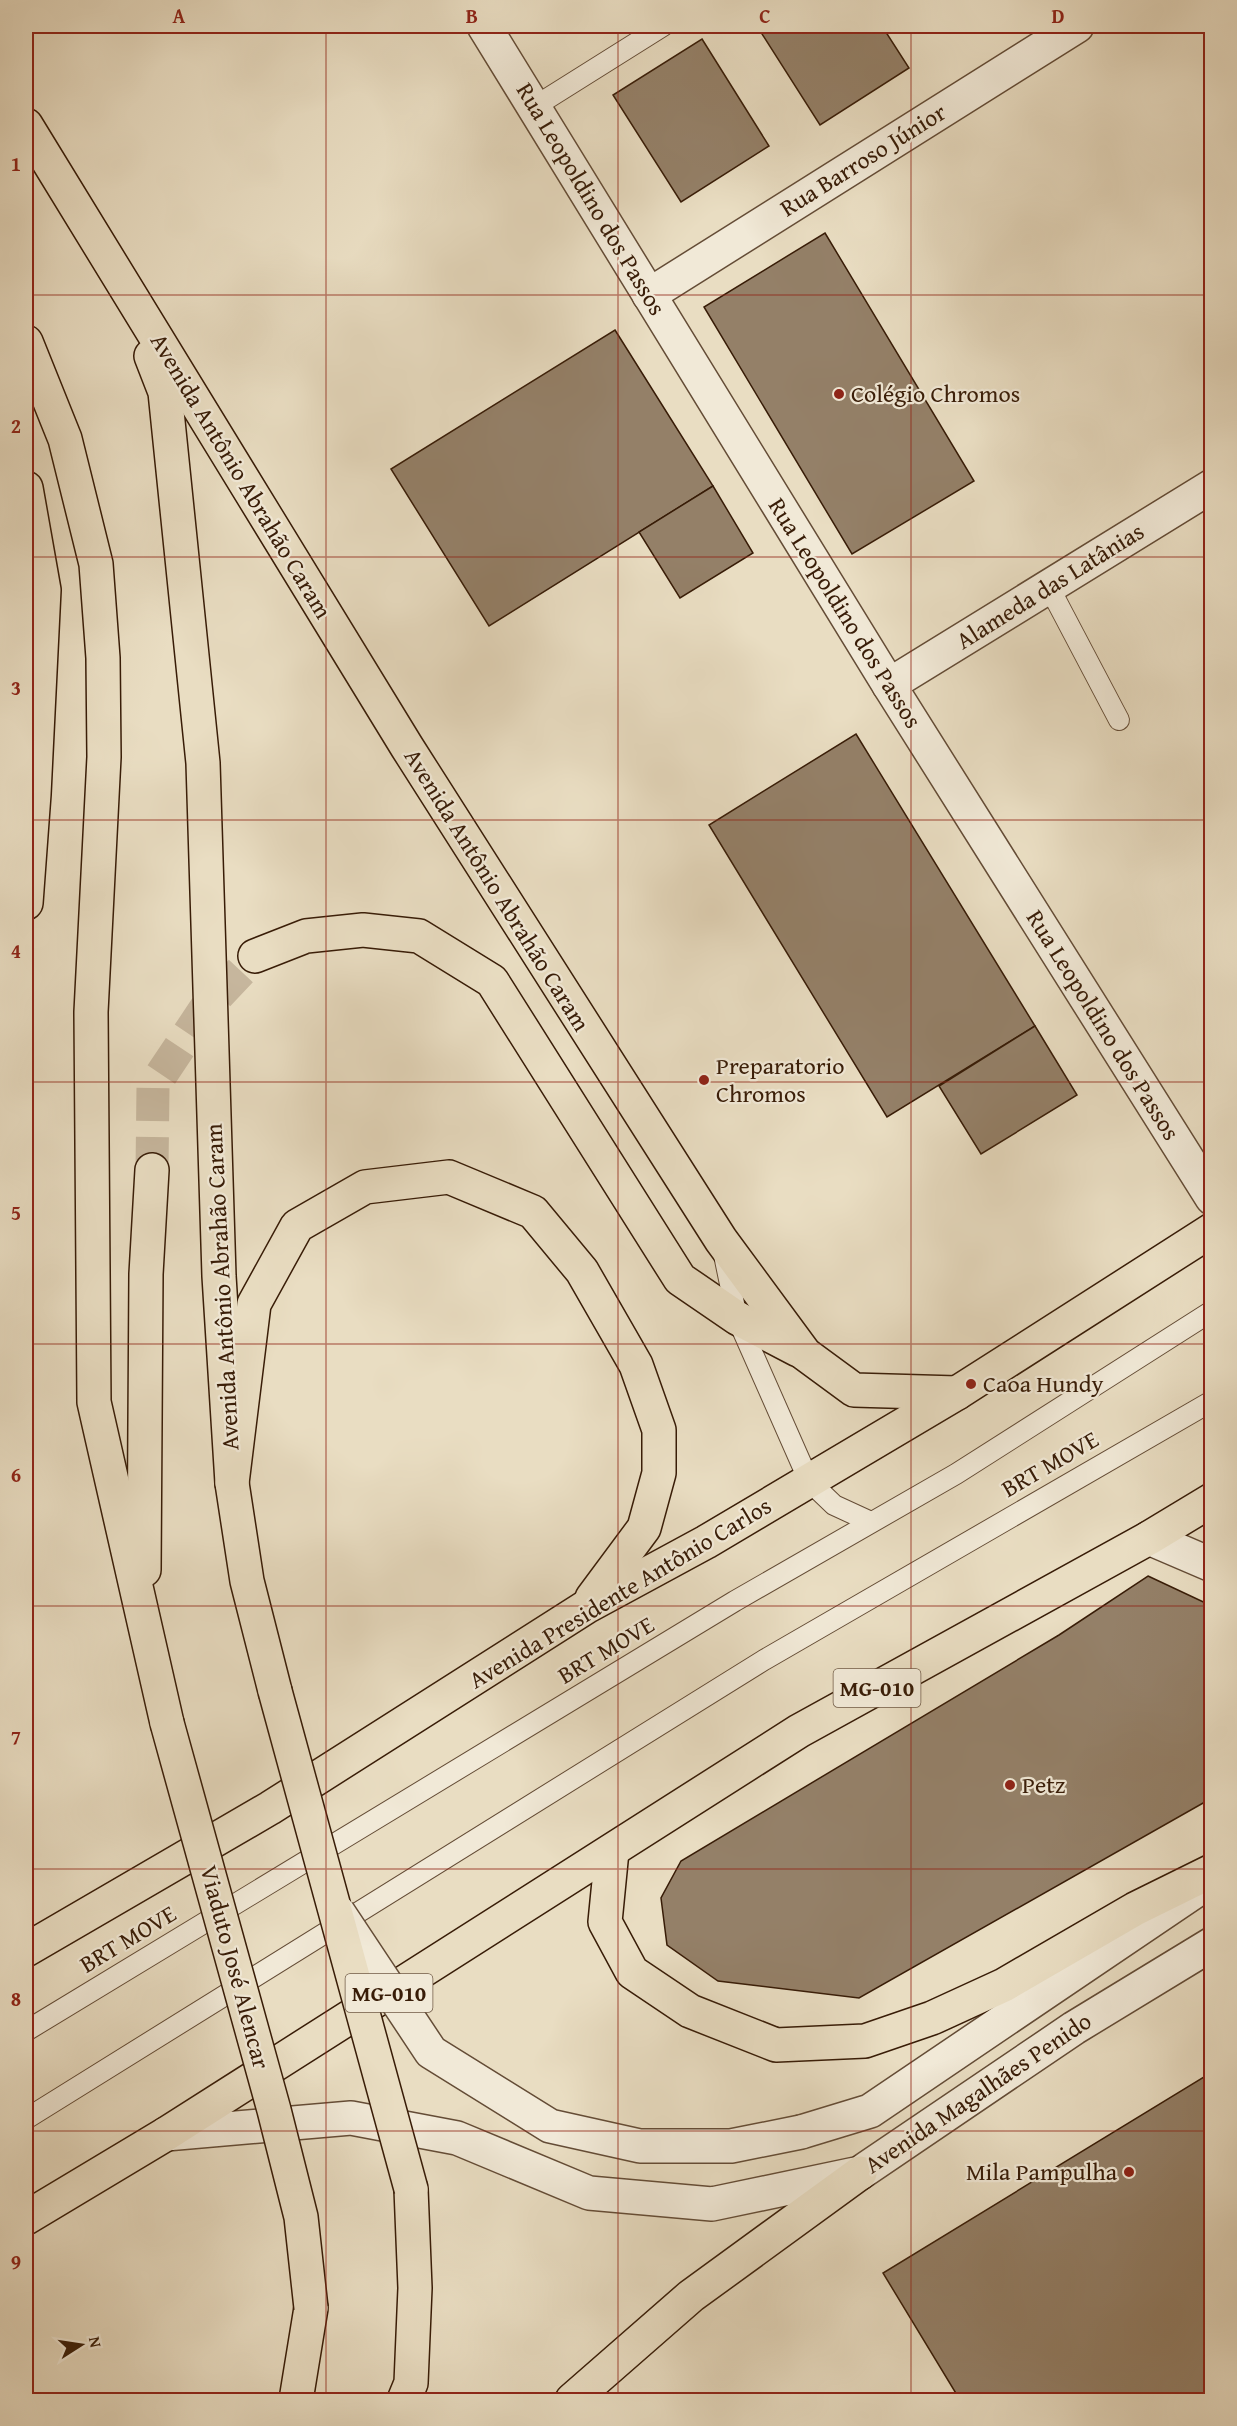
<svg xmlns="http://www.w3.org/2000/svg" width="1237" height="2426" viewBox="0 0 1237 2426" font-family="'Gentium Book Plus',serif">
<rect width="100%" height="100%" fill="#e9ddc2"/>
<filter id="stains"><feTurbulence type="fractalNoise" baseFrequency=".00333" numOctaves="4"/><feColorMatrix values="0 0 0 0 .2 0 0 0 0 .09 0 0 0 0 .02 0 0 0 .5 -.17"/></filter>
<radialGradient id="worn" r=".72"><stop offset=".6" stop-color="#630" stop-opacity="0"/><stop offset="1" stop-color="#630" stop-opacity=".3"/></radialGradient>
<g fill="#948068" stroke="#381c07" stroke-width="1.5">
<polygon points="757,26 882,26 909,68 820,125"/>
<polygon points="702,39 769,146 681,202 613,95"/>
<polygon points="825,233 974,481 852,554 704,307"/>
<polygon points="615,330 713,486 489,626 391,469"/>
<polygon points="713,486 753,553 680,598 639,532"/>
<polygon points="856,734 1035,1026 887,1117 709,825"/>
<polygon points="1035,1026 1077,1095 981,1154 939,1086"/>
<polygon points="1148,1576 1212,1606 1212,1798 859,1998 718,1981 667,1945 661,1898 681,1861 1059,1635"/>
<polygon points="1212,2072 1212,2400 960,2400 883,2273"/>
</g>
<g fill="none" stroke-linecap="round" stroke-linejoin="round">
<polyline stroke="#c6b69d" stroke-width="33" stroke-dasharray="33 16" stroke-linecap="butt" points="152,1170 153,1087 205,1009 255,956"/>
<g stroke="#644c36" stroke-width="22">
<g id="service">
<polyline points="534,107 663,26"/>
<polyline points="1049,587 1119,720"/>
<polyline points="724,1255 737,1318 809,1481 834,1505 871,1522"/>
<polyline points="26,2031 735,1601 956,1474 1212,1311"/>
<polyline points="26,2119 764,1660 1212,1401"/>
</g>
</g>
<g stroke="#644c36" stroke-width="36">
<g id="minor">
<polyline points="484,26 889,685 1212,1198"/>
<polyline points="649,295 1077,26"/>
<polyline points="889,685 1212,486"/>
</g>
</g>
<g stroke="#644c36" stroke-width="36">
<g id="tertiary">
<polyline points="1149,1538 1212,1565"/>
<polyline points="801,2132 870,2111 1195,1891"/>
<polyline points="166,2134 351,2118 457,2138 589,2193 712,2204 860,2173 1074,2028 1212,1944"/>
</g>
</g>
<g stroke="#381c07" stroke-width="36">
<g id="primary">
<polyline points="26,125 407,747 721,1240 805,1354 854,1390 957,1393"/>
<polyline points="26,342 65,439 96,564 103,658 104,757 91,1012 94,1402 167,1723"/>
<polyline points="151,356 165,392 203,763 219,1276 232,1483 247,1581 275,1691"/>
<polyline points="255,956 306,936 363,930 419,936 492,981 680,1279 737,1318 798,1350"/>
<polyline points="144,1570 146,1274 152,1170"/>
<polyline points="296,2400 311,2308"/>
<polyline points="404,2400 411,2383 415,2288 411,2189"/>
<polyline points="572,2400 691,2296 860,2173"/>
</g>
</g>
<g stroke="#381c07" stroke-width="36">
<g id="trunk">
<polyline points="26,488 44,590 34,794 26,903"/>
<polyline points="232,1483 254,1304 297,1226 365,1187 449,1177 533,1212 582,1271 636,1365 659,1430 659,1473 644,1528 592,1598"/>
<polyline points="612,1851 605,1922 632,1972 690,2011 776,2045 865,2041 932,2018 1004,1985 1135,1909 1212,1871"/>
<polyline points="26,1950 270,1808 586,1607 706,1542 957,1393 1212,1230"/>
<polyline points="26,2218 166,2134 799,1731 1149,1538 1212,1500"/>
</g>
</g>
<use href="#service" stroke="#f1e9d7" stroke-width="20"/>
<use href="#minor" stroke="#f1e9d7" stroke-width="33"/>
<use href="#tertiary" stroke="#f1e9d7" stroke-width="33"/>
<use href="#primary" stroke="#e9ddc2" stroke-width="33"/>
<use href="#trunk" stroke="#e9ddc2" stroke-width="33"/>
<g stroke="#644c36" stroke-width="36" stroke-linecap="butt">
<polyline id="tertiary-bridge" points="338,1912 431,2052 550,2126 640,2146 731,2146 801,2132"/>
</g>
<g stroke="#381c07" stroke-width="36" stroke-linecap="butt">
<g id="primary-bridge">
<polyline points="275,1691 411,2189"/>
<polyline points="167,1723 274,2110 301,2217 311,2308"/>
</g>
</g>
<use href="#tertiary-bridge" stroke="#f1e9d7" stroke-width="33"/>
<use href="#primary-bridge" stroke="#e9ddc2" stroke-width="33"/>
</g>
<path fill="none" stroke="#8f2418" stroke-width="1.5" stroke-opacity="0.55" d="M 326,26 L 326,2400M 618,26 L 618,2400M 911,26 L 911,2400M 26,295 L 1212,295M 26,557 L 1212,557M 26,820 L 1212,820M 26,1082 L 1212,1082M 26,1344 L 1212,1344M 26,1606 L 1212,1606M 26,1869 L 1212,1869M 26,2131 L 1212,2131"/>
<g fill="#8f2418" stroke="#f1e9d7" stroke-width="2">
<circle cx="839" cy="394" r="6"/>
<circle cx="704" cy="1080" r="6"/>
<circle cx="971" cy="1384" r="6"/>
<circle cx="1010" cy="1785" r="6"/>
<circle cx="1129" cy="2172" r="6"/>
</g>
<g text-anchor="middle" stroke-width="4.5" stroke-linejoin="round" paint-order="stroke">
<g fill="#f1e9d7" stroke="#705a45" stroke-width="1.5">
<rect x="833.5" y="1669" width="87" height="38" rx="4.5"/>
<rect x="345.5" y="1974" width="87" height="38" rx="4.5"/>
</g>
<g font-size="22" font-weight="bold" fill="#381c07">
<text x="877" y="1696">MG-010</text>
<text x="389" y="2001">MG-010</text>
</g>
<g font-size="24" fill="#381c07" stroke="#f1e9d7">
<text transform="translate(863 160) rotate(-32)" y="8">Rua Barroso Júnior</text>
<text transform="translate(591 199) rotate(59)" y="8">Rua Leopoldino dos Passos</text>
<text transform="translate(241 476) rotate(59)" y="8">Avenida Antônio Abrahão Caram</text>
<text transform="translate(1050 586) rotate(-32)" y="8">Alameda das Latânias</text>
<text transform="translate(845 613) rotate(58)" y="8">Rua Leopoldino dos Passos</text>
<text transform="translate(497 890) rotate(58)" y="8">Avenida Antônio Abrahão Caram</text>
<text transform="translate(1103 1025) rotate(58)" y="8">Rua Leopoldino dos Passos</text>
<text transform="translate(222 1287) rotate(-93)" y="8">Avenida Antônio Abrahão Caram</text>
<text transform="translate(1050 1464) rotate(-30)" y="8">BRT MOVE</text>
<text transform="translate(620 1593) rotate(-31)" y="8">Avenida Presidente Antônio Carlos</text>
<text transform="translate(606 1650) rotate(-31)" y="8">BRT MOVE</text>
<text transform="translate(128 1939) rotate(-31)" y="8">BRT MOVE</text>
<text transform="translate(235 1967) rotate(75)" y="8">Viaduto José Alencar</text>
<text transform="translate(978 2093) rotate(-34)" y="8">Avenida Magalhães Penido</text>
</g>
<g font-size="24" fill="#381c07" stroke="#f1e9d7" text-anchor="start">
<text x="851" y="402">Colégio Chromos</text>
<text x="716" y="1074">Preparatorio<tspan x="716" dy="28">Chromos</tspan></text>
<text x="983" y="1392">Caoa Hundy</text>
<text x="1022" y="1793">Petz</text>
<text x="1117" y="2180" text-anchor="end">Mila Pampulha</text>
</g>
</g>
<rect width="1237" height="2426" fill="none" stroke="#e9ddc2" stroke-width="66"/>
<g transform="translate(81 2345) rotate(78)" stroke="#f1e9d7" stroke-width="4.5" paint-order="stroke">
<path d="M0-4.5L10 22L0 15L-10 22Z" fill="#381c07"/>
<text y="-9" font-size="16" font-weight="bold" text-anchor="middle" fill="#381c07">N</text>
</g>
<rect x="33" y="33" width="1171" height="2360" fill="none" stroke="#8f2418" stroke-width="2"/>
<g font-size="20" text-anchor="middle" font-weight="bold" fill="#8f2418">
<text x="179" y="23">A</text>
<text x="472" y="23">B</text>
<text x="765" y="23">C</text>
<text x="1058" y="23">D</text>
<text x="16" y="171">1</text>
<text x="16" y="433">2</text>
<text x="16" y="695">3</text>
<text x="16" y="958">4</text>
<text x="16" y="1220">5</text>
<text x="16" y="1482">6</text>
<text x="16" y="1744">7</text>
<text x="16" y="2006">8</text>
<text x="16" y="2269">9</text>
</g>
<rect width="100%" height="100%" filter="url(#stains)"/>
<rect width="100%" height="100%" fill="url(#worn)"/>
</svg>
